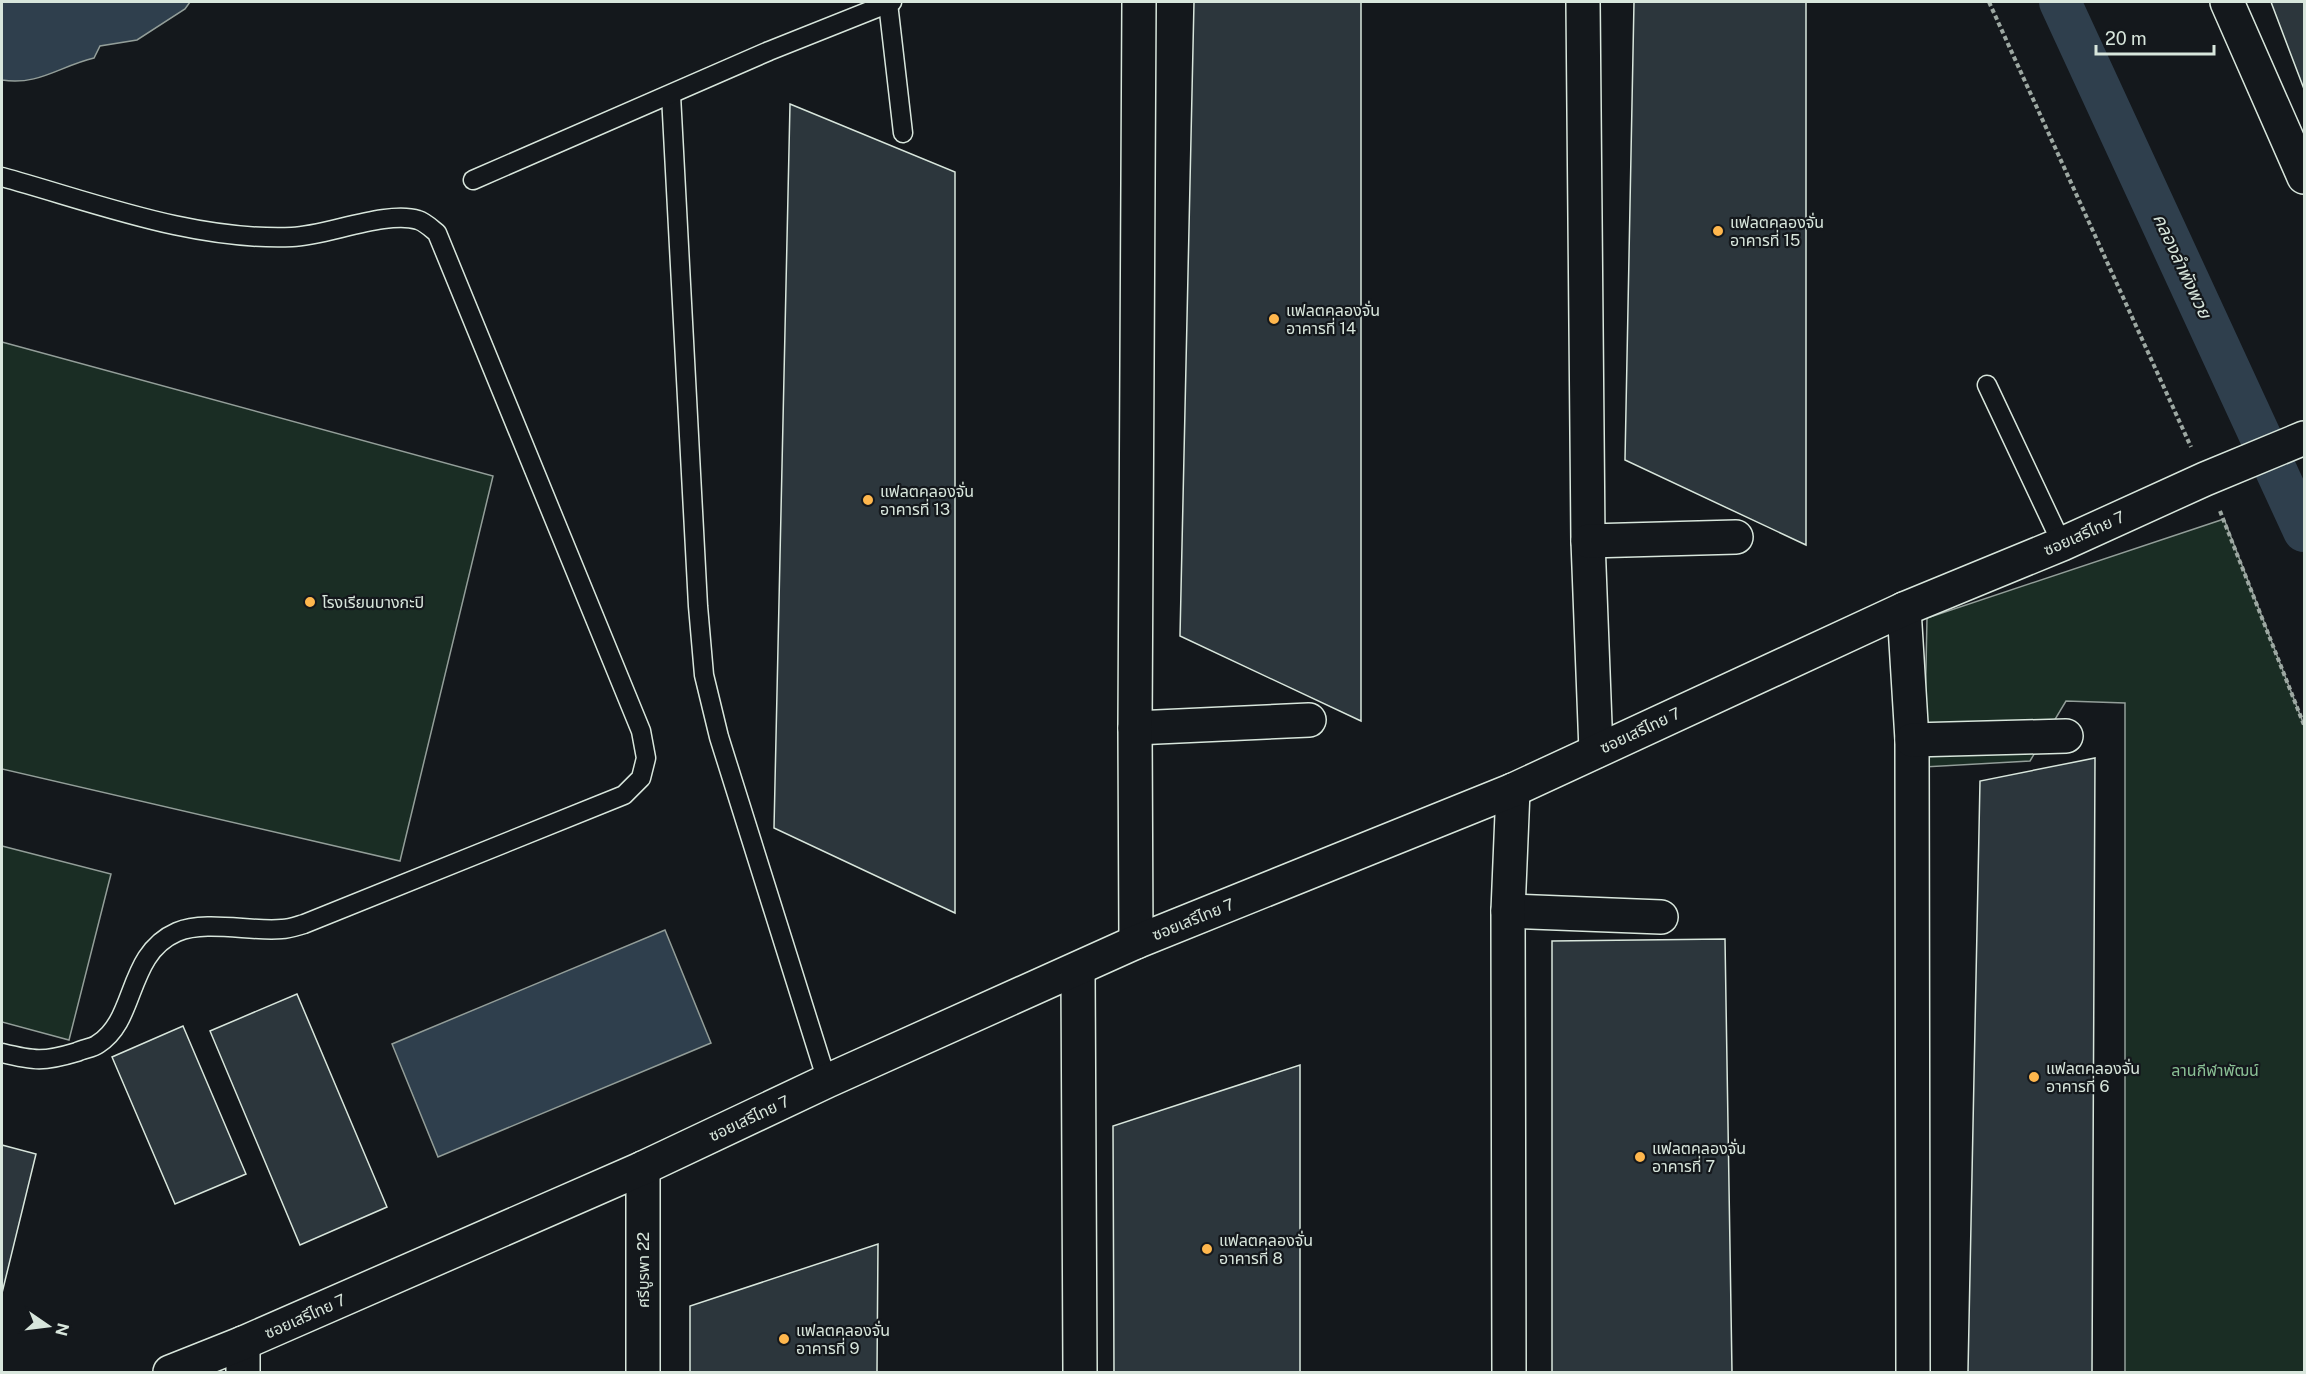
<svg xmlns="http://www.w3.org/2000/svg" width="2306" height="1374" viewBox="0 0 2306 1374" font-family="'Public Sans','Noto Sans Thai',sans-serif">
<rect width="100%" height="100%" fill="#14181c"/>
<g fill="#1a2d24" stroke="#939e99" stroke-width="1.5">
<polygon points="2,342 493,476 400,861 2,769"/>
<polygon points="2224,519 2304,725 2304,1372 2125,1372 2125,703 2066,701 2030,761 1924,767 1927,618"/>
<polygon points="2,846 111,874 69,1040 2,1022"/>
</g>
<g fill="#2f3f4d" stroke="#939e99" stroke-width="1.5">
<path d="M 2,2 L 190,2 L 185,9 L 137,40 L 100,46 L 94,58 C 60,66 38,86 2,80 Z"/>
<polygon points="665,930 711,1043 438,1157 392,1044"/>
</g>
<g fill="none" stroke-linecap="round" stroke-linejoin="round">
<polyline stroke="#2f3f4d" stroke-width="42" points="2060,2 2304,531"/>
</g>
<g fill="#2c363c" stroke="#d8e6dc" stroke-width="1.5">
<polygon points="1194,2 1361,2 1361,721 1180,636"/>
<polygon points="1634,2 1806,2 1806,545 1625,460"/>
<polygon points="2271,2 2304,2 2304,89"/>
<polygon points="790,104 955,172 955,913 774,828"/>
<polygon points="2095,758 2092,1372 1968,1372 1980,781"/>
<polygon points="1725,939 1732,1372 1552,1372 1552,941"/>
<polygon points="297,994 387,1207 300,1245 210,1031"/>
<polygon points="183,1026 246,1174 175,1204 112,1057"/>
<polygon points="1300,1065 1300,1372 1114,1372 1113,1126"/>
<polygon points="2,1145 36,1154 2,1293"/>
<polygon points="878,1244 877,1372 690,1372 690,1306"/>
</g>
<g fill="none" stroke-linecap="round" stroke-linejoin="round">
<g stroke="#d8e6dc" stroke-width="21">
<g id="service">
<polyline points="888,3 903,133"/>
<polyline points="671,95 698,606 704,675 719,737 827,1081"/>
<path d="M 2,177 C 96,203 193,241 292,237 C 326,236 387,210 418,220 C 425,222 432,229 437,233 L 641,731 L 646,758 L 641,778 L 624,795 L 304,924 C 297,926 289,929 282,929 C 251,932 206,920 177,932 C 126,954 137,1020 98,1044 C 93,1048 83,1049 77,1052 C 44,1062 34,1061 2,1053"/>
<polyline points="473,180 769,51 892,2"/>
<polyline points="1987,385 2062,544"/>
</g>
</g>
<g stroke="#d8e6dc" stroke-width="36">
<g id="minor">
<polyline points="1583,2 1588,541 1596,751"/>
<polyline points="2227,2 2304,177"/>
<polyline points="1588,541 1736,537"/>
<polyline points="1904,609 1912,740 1913,1372"/>
<polyline points="1135,728 1309,720"/>
<polyline points="1912,740 2066,736"/>
<polyline points="1508,911 1661,917"/>
<polyline points="1136,942 1135,728 1139,2"/>
<polyline points="1078,969 1080,1372"/>
<polyline points="643,1168 643,1372"/>
<polyline points="243,1372 243,1343"/>
<polyline points="1509,1372 1508,911 1513,790"/>
</g>
</g>
<g stroke="#d8e6dc" stroke-width="36">
<polyline id="tertiary" points="170,1372 243,1343 643,1168 827,1081 1136,942 1513,790 1904,609 2062,544 2205,479 2304,438"/>
</g>
<g stroke="#9da8a2" stroke-width="4" stroke-dasharray="4.5 3" stroke-linecap="butt">
<polyline points="1989,2 2191,447"/>
<polyline points="2220,511 2304,725"/>
</g>
<use href="#service" stroke="#14181c" stroke-width="18"/>
<use href="#minor" stroke="#14181c" stroke-width="33"/>
<use href="#tertiary" stroke="#14181c" stroke-width="33"/>
</g>
<g fill="#ffb74d" stroke="#14181c" stroke-width="2">
<circle cx="1718" cy="231" r="6"/>
<circle cx="1274" cy="319" r="6"/>
<circle cx="868" cy="500" r="6"/>
<circle cx="310" cy="602" r="6"/>
<circle cx="2034" cy="1077" r="6"/>
<circle cx="1640" cy="1157" r="6"/>
<circle cx="1207" cy="1249" r="6"/>
<circle cx="784" cy="1339" r="6"/>
</g>
<g text-anchor="middle" stroke-width="4.5" stroke-linejoin="round" paint-order="stroke">
<g font-size="16" fill="#d8e6dc" stroke="#14181c" text-anchor="start">
<text x="1730" y="228">แฟลตคลองจั่น<tspan x="1730" dy="18">อาคารที่ 15</tspan></text>
<text x="1286" y="316">แฟลตคลองจั่น<tspan x="1286" dy="18">อาคารที่ 14</tspan></text>
<text x="880" y="497">แฟลตคลองจั่น<tspan x="880" dy="18">อาคารที่ 13</tspan></text>
<text x="322" y="608">โรงเรียนบางกะปิ</text>
<text x="2046" y="1074">แฟลตคลองจั่น<tspan x="2046" dy="18">อาคารที่ 6</tspan></text>
<text x="1652" y="1154">แฟลตคลองจั่น<tspan x="1652" dy="18">อาคารที่ 7</tspan></text>
<text x="1219" y="1246">แฟลตคลองจั่น<tspan x="1219" dy="18">อาคารที่ 8</tspan></text>
<text x="796" y="1336">แฟลตคลองจั่น<tspan x="796" dy="18">อาคารที่ 9</tspan></text>
</g>
<g font-size="16" fill="#d8e6dc" stroke="#14181c">
<text transform="translate(2084 533) rotate(-24)" y="6">ซอยเสรีไทย 7</text>
<text transform="translate(1640 730) rotate(-25)" y="6">ซอยเสรีไทย 7</text>
<text transform="translate(1193 919) rotate(-22)" y="6">ซอยเสรีไทย 7</text>
<text transform="translate(749 1118) rotate(-25)" y="6">ซอยเสรีไทย 7</text>
<text transform="translate(643 1270) rotate(-90)" y="6">ศรีบูรพา 22</text>
<text transform="translate(305 1316) rotate(-24)" y="6">ซอยเสรีไทย 7</text>
</g>
<g font-size="16" fill="#8ac095" stroke="#14181c">
<text x="2215" y="1076">ลานกีฬาพัฒน์</text>
</g>
<g font-size="18" font-style="italic" fill="#d8e6dc" stroke="#14181c">
<text transform="translate(2182 266) rotate(65)" y="6">คลองลำพังพวย</text>
</g>
</g>
<rect width="2306" height="1374" fill="none" stroke="#d8e6dc" stroke-width="6"/>
<g transform="translate(48 1326) rotate(104)" stroke="#14181c" stroke-width="4.5" paint-order="stroke">
<path d="M0-4.5L10 22L0 15L-10 22Z" fill="#d8e6dc"/>
<text y="-9" font-size="16" font-weight="bold" text-anchor="middle" fill="#d8e6dc">N</text>
</g>
<path d="M2096 45v9h118v-9" fill="none" stroke="#d8e6dc" stroke-width="3"/>
<text x="2105" y="45" font-size="18" fill="#d8e6dc" stroke="#14181c" stroke-width="4.5" paint-order="stroke">20 m</text>
</svg>
